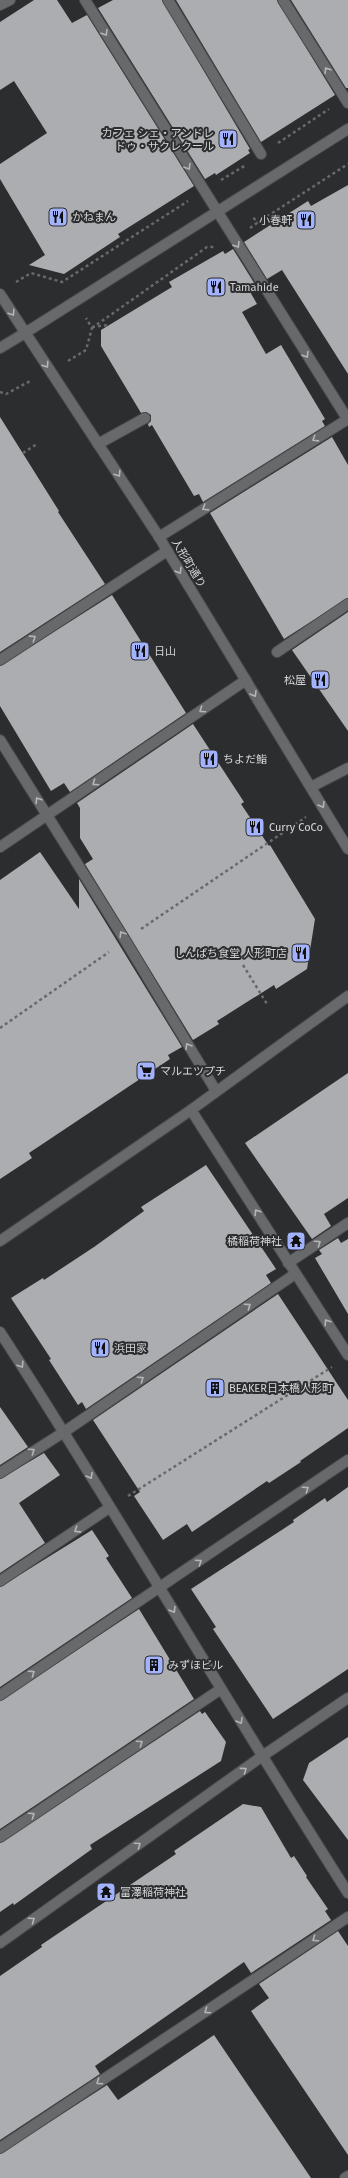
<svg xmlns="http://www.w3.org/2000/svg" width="348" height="2178" viewBox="0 0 348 2178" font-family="'Fira Sans','Noto Sans JP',sans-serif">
<rect width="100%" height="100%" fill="#2c2d2f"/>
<g fill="#acadb0">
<polygon points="34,0 57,0 72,23 87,15 194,186 118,234 120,237 64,274 29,265 45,255 0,179 0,164 47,133 14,81 0,90 0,22"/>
<polygon points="113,0 162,0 250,149 248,150 250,153 216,175 215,173 205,179 98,8"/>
<polygon points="176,0 277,0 335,95 261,142"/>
<polygon points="291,0 348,0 348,88 346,88"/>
<polygon points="348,185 348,374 282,270 267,279 244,242 308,201 311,206"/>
<polygon points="233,249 256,286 249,290 257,304 242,312 266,354 281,345 325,419 322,421 325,426 203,502 199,494 194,496 152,425 149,427 148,424 151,421 151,415 146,412 141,413 101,346 101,330 172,287 169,282 223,251 225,254"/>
<polygon points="0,417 59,511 58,512 105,584 0,652"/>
<polygon points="332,437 348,465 348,598 284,639 210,513"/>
<polygon points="112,595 186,713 70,792 64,783 51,791 0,706 0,666"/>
<polygon points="348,612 348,731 292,650"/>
<polygon points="193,724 244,802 241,804 269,846 270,845 315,919 307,969 276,989 274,985 217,1021 219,1024 193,1040 85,864 93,859 80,838 80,808 77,803"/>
<polygon points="40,852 79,909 79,879 182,1047 168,1055 170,1059 29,1153 32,1158 0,1179 0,880"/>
<polygon points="348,1073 348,1198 324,1214 331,1226 312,1239 245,1143"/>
<polygon points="206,1165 276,1269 266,1275 271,1283 86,1409 82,1402 78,1405 49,1360 51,1359 11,1298 43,1278 44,1280 94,1247 144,1211 141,1207"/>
<polygon points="338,1238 341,1243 348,1239 348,1314 315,1258 322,1254 319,1250"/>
<polygon points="278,1294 348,1400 348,1428 300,1461 301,1462 269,1483 267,1481 192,1532 187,1524 163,1540 134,1496 140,1492 93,1420"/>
<polygon points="0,1407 28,1447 0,1465"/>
<polygon points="44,1453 60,1475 19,1503 45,1543 0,1573 0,1479"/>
<polygon points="348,1487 348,1669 273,1719 213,1629 216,1627 191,1589 294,1522 293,1520 325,1498 327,1502"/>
<polygon points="92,1530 109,1556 106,1558 132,1598 0,1687 0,1587"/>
<polygon points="139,1609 194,1699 0,1829 0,1701"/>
<polygon points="200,1711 202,1714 205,1712 226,1742 221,1761 90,1845 92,1849 14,1905 13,1903 0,1912 0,1843"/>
<polygon points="348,1737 348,1840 303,1780 309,1763"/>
<polygon points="243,1804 261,1807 291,1858 294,1856 307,1876 306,1877 328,1909 325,1911 331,1920 251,1973 244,1962 95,2066 100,2074 0,2140 0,1976 42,1947 41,1945 176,1854 174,1851"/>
<polygon points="338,1931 348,1946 348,2155 251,2011 269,1998 259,1984"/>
<polygon points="214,2035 311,2178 0,2178 0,2154 107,2085 118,2100"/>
</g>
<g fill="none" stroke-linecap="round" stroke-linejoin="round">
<g stroke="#4b4b4d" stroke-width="12">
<g id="service">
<polyline points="168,0 261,154"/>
<polyline points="98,444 145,418"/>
<polyline points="288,1263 348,1223"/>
<polyline points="0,1581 109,1508"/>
<polyline points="0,1837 221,1689"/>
</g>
</g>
<g stroke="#4b4b4d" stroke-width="12">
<polyline id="pedestrian" points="277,652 348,604"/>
</g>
<g stroke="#4b4b4d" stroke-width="12">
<g id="minor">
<polyline points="85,0 348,420"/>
<polyline points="283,0 348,103"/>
<polyline points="0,5 10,0"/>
<polyline points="0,348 25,333"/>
<polyline points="159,537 348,419"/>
<polyline points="0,660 167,551"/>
<polyline points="0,740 125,940 216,1091"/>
<polyline points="311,787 348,768"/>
<polyline points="0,847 246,680"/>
<polyline points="191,1110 348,1355"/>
<path d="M 0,1332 C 120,1517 230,1708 348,1893"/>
<polyline points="0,1473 64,1432 295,1274"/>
<polyline points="0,1695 348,1460"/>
<polyline points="0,1943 261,1757 348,1698"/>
<polyline points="0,2148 348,1917"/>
<polyline points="345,2178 348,2176"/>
</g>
</g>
<g stroke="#4b4b4d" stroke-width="12">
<g id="tertiary">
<polyline points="0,294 159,537 348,849"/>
<polyline points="25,333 348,129"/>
<polyline points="0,1241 191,1110 348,996"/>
</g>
</g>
<g stroke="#69696b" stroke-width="2.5" stroke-dasharray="3 3" stroke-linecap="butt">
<polyline points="278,143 329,109"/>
<polyline points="221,180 246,165"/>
<polyline points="257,223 348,164"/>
<polyline points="250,228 257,223 252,215"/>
<polyline points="16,282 31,273 62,282 188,201"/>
<polyline points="92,327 108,325"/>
<polyline points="92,328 207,247 215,247"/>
<polyline points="68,361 86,350 92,328 86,318"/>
<polyline points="0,392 6,394 32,380"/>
<polyline points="23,453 37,444"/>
<polyline points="141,929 306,817"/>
<polyline points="243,965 267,1004"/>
<polyline points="0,1028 109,952"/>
<polyline points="128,1496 332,1367"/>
</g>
<use href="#service" stroke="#68696b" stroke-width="10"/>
<use href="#pedestrian" stroke="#68696b" stroke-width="10"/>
<use href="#minor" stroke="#68696b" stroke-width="10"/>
<use href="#tertiary" stroke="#68696b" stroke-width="10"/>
</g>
<defs><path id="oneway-chevron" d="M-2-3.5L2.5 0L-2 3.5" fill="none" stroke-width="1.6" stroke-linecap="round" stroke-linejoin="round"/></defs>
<g stroke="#b4b5b7">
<use href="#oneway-chevron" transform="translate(105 33) rotate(58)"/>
<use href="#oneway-chevron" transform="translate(327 70) rotate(-122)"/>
<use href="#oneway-chevron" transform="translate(188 167) rotate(58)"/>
<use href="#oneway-chevron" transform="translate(237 245) rotate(58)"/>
<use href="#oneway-chevron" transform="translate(12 313) rotate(57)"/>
<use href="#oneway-chevron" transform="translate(306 355) rotate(58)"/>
<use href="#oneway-chevron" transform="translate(46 365) rotate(56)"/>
<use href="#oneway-chevron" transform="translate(315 439) rotate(148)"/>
<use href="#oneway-chevron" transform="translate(118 474) rotate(57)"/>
<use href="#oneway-chevron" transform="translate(205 508) rotate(148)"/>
<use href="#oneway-chevron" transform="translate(179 571) rotate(59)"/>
<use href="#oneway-chevron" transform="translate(33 638) rotate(-33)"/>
<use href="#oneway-chevron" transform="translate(254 694) rotate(59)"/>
<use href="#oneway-chevron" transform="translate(202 710) rotate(146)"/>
<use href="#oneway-chevron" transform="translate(95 783) rotate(146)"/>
<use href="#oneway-chevron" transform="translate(38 800) rotate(-122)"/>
<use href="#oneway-chevron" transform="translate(322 805) rotate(59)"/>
<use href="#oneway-chevron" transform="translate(122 934) rotate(-122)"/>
<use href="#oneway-chevron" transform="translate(188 1046) rotate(-121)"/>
<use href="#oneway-chevron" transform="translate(257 1212) rotate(-122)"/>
<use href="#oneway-chevron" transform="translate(318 1243) rotate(-34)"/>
<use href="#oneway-chevron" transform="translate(248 1306) rotate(-34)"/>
<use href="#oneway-chevron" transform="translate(327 1322) rotate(-123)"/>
<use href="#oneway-chevron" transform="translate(21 1365) rotate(57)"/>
<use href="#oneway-chevron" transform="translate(141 1379) rotate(-34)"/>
<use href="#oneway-chevron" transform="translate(32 1451) rotate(-34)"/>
<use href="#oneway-chevron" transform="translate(90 1476) rotate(60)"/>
<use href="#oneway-chevron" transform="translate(306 1489) rotate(-34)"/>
<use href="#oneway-chevron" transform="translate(77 1530) rotate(147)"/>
<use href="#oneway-chevron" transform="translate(199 1562) rotate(-34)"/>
<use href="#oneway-chevron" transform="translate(173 1610) rotate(59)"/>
<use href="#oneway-chevron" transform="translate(32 1673) rotate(-34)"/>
<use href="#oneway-chevron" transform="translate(240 1721) rotate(60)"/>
<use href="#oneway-chevron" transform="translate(140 1743) rotate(-34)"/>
<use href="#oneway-chevron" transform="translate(244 1770) rotate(-36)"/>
<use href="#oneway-chevron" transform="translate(32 1815) rotate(-34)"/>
<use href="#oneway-chevron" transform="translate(138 1845) rotate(-35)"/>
<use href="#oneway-chevron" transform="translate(32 1920) rotate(-35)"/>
<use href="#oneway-chevron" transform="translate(315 1939) rotate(146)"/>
<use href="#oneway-chevron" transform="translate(207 2011) rotate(146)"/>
<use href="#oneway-chevron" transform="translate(99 2082) rotate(146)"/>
</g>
<defs>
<g id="restaurant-square" transform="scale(1)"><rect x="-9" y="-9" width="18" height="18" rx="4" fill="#a2b2fd" stroke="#2c2d2f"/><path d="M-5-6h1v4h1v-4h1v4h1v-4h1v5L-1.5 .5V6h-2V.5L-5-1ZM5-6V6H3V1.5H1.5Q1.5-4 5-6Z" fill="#111"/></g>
<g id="supermarket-square" transform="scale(1)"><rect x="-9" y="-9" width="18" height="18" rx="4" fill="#a2b2fd" stroke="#2c2d2f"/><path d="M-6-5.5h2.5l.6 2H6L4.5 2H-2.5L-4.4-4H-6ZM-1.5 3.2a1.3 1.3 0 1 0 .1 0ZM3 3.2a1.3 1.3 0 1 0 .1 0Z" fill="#111"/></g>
<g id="temple-square" transform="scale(1)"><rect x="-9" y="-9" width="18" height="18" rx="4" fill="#a2b2fd" stroke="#2c2d2f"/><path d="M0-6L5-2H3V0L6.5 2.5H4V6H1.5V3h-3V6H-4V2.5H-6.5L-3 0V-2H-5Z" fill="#111"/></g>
<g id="building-square" transform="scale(1)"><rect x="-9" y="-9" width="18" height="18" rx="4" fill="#a2b2fd" stroke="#2c2d2f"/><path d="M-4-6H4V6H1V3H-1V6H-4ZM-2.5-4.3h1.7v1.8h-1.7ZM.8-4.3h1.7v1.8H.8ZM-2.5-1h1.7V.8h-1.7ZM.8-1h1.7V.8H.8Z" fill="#111"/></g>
</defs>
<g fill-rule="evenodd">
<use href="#restaurant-square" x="228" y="139"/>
<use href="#restaurant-square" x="58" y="217"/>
<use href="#restaurant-square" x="306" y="220"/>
<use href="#restaurant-square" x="216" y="287"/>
<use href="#restaurant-square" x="140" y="651"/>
<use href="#restaurant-square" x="320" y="680"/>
<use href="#restaurant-square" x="209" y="759"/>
<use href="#restaurant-square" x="255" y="827"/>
<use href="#restaurant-square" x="301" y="953"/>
<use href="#supermarket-square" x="146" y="1071"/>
<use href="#temple-square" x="296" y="1241"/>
<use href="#restaurant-square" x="100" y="1348"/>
<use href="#building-square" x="215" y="1388"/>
<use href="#building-square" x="154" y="1665"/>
<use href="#temple-square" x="106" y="1892"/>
</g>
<g text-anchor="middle" stroke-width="4" stroke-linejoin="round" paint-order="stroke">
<g font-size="11" fill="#d5d5d7" stroke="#2c2d2f" text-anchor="start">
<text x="214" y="137" text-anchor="end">カフェ シェ・アンドレ<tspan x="214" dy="13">ドゥ・サクレクール</tspan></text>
<text x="72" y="221">かねまん</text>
<text x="292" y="224" text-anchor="end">小春軒</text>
<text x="230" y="291">Tamahide</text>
<text x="154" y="655">日山</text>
<text x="306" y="684" text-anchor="end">松屋</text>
<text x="223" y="763">ちよだ鮨</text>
<text x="269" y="831">Curry CoCo</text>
<text x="287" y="957" text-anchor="end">しんぱち食堂 人形町店</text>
<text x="160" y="1075">マルエツプチ</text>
<text x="282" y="1245" text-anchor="end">橘稲荷神社</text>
<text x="114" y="1352">浜田家</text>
<text x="229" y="1392">BEAKER日本橋人形町</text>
<text x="168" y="1669">みずほビル</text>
<text x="120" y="1896">富澤稲荷神社</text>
</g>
<g font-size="11" fill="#d5d5d7" stroke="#2c2d2f">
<text transform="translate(189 563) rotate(59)" y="4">人形町通り</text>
</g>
</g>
</svg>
